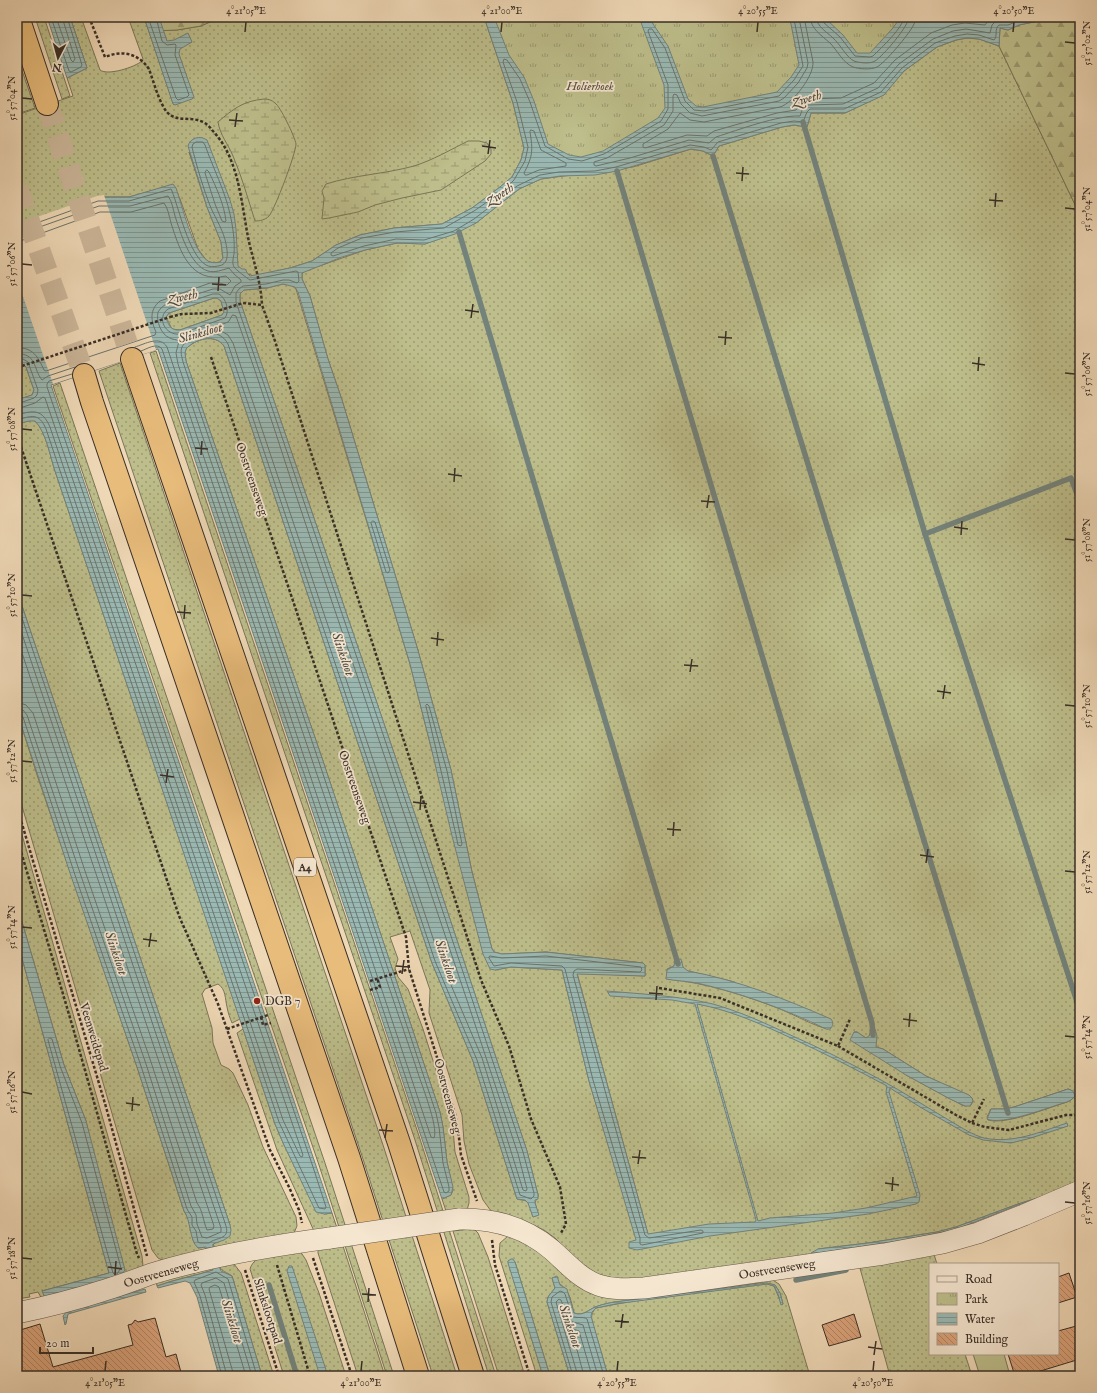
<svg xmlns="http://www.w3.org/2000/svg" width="1097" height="1393" viewBox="0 0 1097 1393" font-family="'IM FELL English',serif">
<defs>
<pattern id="grass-dots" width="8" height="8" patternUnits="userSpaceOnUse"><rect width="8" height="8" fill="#bdbe8b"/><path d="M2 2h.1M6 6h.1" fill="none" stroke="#9b9b72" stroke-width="1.8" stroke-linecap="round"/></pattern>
<pattern id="forest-firs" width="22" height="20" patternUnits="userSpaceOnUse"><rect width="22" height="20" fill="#bdbe8b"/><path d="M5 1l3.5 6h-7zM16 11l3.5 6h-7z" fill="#9b9b72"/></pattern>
<pattern id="wetland-marsh" width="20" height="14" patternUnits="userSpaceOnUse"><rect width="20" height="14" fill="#bdbe8b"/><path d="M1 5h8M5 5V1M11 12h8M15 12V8" fill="none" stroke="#9b9b72"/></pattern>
<pattern id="park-tufts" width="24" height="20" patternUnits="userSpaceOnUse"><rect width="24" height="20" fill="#bdbe8b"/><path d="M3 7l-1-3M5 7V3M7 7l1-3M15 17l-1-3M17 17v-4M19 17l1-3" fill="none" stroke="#9b9b72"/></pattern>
<pattern id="water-rules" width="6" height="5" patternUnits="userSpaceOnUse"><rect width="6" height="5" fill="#9ab9b3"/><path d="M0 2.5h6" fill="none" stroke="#7f9792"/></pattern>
<pattern id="building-back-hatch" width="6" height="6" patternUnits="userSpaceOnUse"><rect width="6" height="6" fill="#d9a179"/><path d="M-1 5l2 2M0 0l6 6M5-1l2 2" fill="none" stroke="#b18463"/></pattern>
</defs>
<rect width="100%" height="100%" fill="#efd8b6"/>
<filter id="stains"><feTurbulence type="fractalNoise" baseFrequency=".005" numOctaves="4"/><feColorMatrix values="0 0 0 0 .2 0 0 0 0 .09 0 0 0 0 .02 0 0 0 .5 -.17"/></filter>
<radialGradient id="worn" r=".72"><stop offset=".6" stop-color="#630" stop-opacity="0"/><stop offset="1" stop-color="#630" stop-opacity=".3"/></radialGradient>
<g fill="url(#grass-dots)" stroke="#7b7659" fill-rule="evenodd">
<polygon points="35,17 44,17 70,96 62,99"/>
<path d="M 70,17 L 81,17 L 100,70 C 108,76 135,67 142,61 L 143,59 L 128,17 L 144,17 L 174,105 L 153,31 L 177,30 L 201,26 L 221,17 L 484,17 L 513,103 L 524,148 L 521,160 L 512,177 L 500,187 L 472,208 L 442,224 L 394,228 L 360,235 L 336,245 L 312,261 L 290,268 L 254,276 L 236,270 L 189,152 L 207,207 L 221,242 L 223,258 L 220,262 L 213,263 L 207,261 L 198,249 L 180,199 L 173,185 L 129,197 L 98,197 L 17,226 L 17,115 L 73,96 L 67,78 L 87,68 Z"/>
<path d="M 967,38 L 979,39 L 999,46 L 1080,215 L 1080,1180 L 1044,1196 L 1018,1204 L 956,1227 L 937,1232 L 868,1243 L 818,1249 L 812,1257 L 653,1283 L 600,1276 L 582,1265 L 555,1238 L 544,1230 L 528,1223 L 491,1211 L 483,1200 L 469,1164 L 464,1141 L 462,1115 L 429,1013 L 430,990 L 410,931 L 390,937 L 398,959 L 395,968 L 398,977 L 408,989 L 423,1029 L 448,1108 L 453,1129 L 455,1152 L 469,1197 L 469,1203 L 467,1210 L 446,1211 L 442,1199 L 451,1195 L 453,1190 L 447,1162 L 443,1127 L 440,1112 L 322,758 L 186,361 L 185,353 L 186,349 C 195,339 215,333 224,346 L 432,963 L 473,1061 L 517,1199 C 520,1200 524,1200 526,1201 C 531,1204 531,1213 533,1217 L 538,1215 L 535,1202 L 538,1197 L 538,1195 L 527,1151 L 425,844 L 240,301 L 240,294 L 244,290 L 267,288 L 283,284 L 291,285 L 296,289 L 410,664 L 431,747 L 495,970 L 511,967 L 562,970 L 589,1081 L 637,1240 L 648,1234 L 577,973 L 645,976 L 645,965 L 643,963 L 546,952 L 502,954 L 494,952 L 492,949 L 472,872 L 451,770 L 417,647 L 342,400 L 328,359 L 310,296 L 302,279 L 302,274 L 305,271 L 365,250 L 397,243 L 425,244 L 476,223 L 519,189 L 541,179 L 633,167 L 691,149 L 703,151 L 713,156 L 719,146 L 782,127 L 794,125 L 807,127 L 811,113 L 845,113 L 883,95 L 904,71 L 937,47 L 956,40 ZM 675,963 L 681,964 L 685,970 L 688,971 L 731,981 L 828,1029 C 814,1026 795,1015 780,1009 C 744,995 706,983 668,979 L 667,969 L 674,966 ZM 854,1032 L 857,1032 L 866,1038 L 869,1037 L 870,1033 L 876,1047 L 883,1049 L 926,1076 L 972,1098 L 973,1101 L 971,1105 L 965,1106 L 962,1105 L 906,1075 ZM 1068,1089 L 1071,1090 L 1075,1096 L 1071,1100 L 1067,1102 C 1047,1108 1007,1125 988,1120 L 987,1117 L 991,1109 L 1005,1109 L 1014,1107 Z"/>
<polygon points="17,56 35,108 17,114"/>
<polygon points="214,298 217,298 221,301 224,312 222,315 180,330 172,329 166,317 169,313"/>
<polygon points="156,351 419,1136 496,1376 489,1376 415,1140 150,353"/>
<polygon points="17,363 22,363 26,367 34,390 32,395 17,400"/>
<polygon points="120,363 384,1148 457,1376 433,1376 362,1156 99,371"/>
<polygon points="60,383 325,1163 394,1376 387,1376 319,1165 53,386"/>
<path d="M 32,420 C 44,422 51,460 55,471 L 240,1019 L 232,1023 C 230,1018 228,1013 227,1007 C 225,999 226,989 218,984 L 205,989 L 202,994 L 212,1028 L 213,1043 L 221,1065 L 229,1069 L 233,1073 L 248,1105 L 263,1147 L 296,1217 L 297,1226 L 294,1233 L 166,1262 L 158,1258 L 152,1250 L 17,789 L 17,712 L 38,778 L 137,1067 L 184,1211 L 188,1218 L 193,1240 L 198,1248 L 204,1247 L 207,1250 L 213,1248 L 213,1245 L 230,1225 L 17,591 L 17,424 Z"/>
<polygon points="17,817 142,1256 143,1266 140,1272 42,1299 38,1292 29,1294 30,1297 17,1299 17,940 109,1273 42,1291 120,1277 86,1121 64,1065 17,905"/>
<polygon points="243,1029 275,1124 284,1145 307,1191 324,1214 332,1213 337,1228 314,1231 277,1150 237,1033"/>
<polygon points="471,1229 475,1230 478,1233 488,1257 525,1376 499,1376 453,1231"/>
<path d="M 508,1236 L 522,1238 L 575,1281 L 771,1279 L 779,1284 L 786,1296 L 810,1376 L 608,1376 L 592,1321 C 591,1316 592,1312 596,1308 L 633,1301 L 767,1284 L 774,1286 L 782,1305 L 783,1304 L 780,1293 L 775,1285 L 767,1283 L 760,1283 L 615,1302 C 609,1303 604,1304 598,1306 C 590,1308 584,1317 574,1313 C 569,1292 569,1290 552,1278 L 555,1288 L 548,1297 L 547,1302 L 570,1376 L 550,1376 L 515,1262 L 508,1261 L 543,1376 L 537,1376 L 499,1256 L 500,1243 Z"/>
<polygon points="342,1243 385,1376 358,1376 318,1253 318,1250"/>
<polygon points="932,1248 937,1264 930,1264 930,1354 965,1354 972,1376 890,1376 858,1261"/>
<path d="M 300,1251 L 306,1260 L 319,1293 L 346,1376 L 284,1376 L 250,1269 C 255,1251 284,1253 300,1251 Z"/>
<path d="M 225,1261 L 234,1264 L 241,1273 L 274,1376 L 262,1376 L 232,1276 C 227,1272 222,1272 219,1266 L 213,1268 L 213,1270 C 195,1276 176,1279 157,1286 L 156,1280 Z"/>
</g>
<g fill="url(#forest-firs)" stroke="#7b7659">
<polygon points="155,17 221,17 201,26 177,30 153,31"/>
<polygon points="1058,17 1080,17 1080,215 999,46 1000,28 1008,30 1019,25"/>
</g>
<g fill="url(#wetland-marsh)" stroke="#7b7659">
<path d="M 264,99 C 268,99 272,100 275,103 C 280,106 295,137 296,144 C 296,153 275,209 269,216 C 265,220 260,221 255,221 C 248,199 242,177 233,156 C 228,144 220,135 218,122 C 233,109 243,101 264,99 Z"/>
<path d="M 468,141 L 479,141 L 487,143 L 491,149 L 491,154 L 485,161 L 441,190 L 402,198 L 375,205 L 358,212 L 329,218 L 322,219 L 324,198 L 322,191 L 326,184 C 354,175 385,174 414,166 C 433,160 450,150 468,141 Z"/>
</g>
<polygon fill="url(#park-tufts)" stroke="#7b7659" points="492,17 953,17 844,77 580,161 543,162"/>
<polygon fill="#bdbe8b" stroke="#7b7659" points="973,1354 1004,1354 1009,1372 998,1376 980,1376"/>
<g fill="url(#water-rules)" stroke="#73827b" fill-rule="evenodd">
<polygon points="47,17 70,17 87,68 67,78"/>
<polygon points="144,17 159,17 167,41 174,40 188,33 192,42 180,49 179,54 194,97 192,99 175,105 173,104"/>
<path d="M 484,17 L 494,17 L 509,55 L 524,77 L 534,101 L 548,144 L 569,155 L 581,157 L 603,151 L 658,118 L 665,108 L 664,85 L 639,17 L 650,17 L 653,24 L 668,46 L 688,99 L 696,106 L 703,107 L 777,92 L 791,77 L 799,65 L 791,24 L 788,17 L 825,17 L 826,19 L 843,35 L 857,53 L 870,53 L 892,29 L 901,17 L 1058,17 L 1019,25 L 1008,30 L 1000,28 L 999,46 L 979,39 L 967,38 L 956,40 L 937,47 L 904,71 L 884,95 L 845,113 L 811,113 L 807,127 L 794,125 L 782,127 L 719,146 L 713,156 L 703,151 L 691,149 L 617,171 L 595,175 L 560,176 L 541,179 L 519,189 L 476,223 L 455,234 L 425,244 L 397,243 L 365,250 L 342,257 L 302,273 L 302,279 L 310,296 L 328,359 L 342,400 L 417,647 L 451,770 L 472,872 L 492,949 L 494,952 L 502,954 L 546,952 L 643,963 L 645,965 L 645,976 L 577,974 L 648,1234 L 709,1224 L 755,1222 L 756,1220 L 695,1004 L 672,1000 L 610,996 L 607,991 C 642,994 679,996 713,1004 C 738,1011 763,1022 786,1033 C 818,1047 850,1063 881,1080 C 905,1093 928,1108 952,1122 C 962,1128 973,1135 984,1138 C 1013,1144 1040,1132 1067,1123 L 1068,1126 L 1031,1138 L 1011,1143 L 983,1140 L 969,1135 L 920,1107 L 890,1088 L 889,1092 L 920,1195 L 919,1202 L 916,1204 L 868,1214 L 710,1236 L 637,1250 L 629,1248 L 629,1242 L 636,1240 L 589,1081 L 562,970 L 511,967 L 495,970 L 490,969 L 483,954 L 452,836 L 431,747 L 410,664 L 298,292 L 295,287 L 283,284 L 267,288 L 244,290 L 240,294 L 240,301 L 425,844 L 527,1151 L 538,1195 L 538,1199 L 535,1200 L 535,1203 L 539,1215 L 533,1217 L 528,1203 L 525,1200 L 517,1199 L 473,1061 L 432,963 L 224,346 C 215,333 195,339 186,349 L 185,353 L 186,361 L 322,758 L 440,1112 L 443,1127 L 447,1162 L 453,1187 L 451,1195 L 442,1199 L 158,349 L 51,385 L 332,1213 L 324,1214 L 316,1212 L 284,1145 L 275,1124 L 55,471 C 50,456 46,432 35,421 L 29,421 L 17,424 L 17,400 L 32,395 L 34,390 L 26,367 L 22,363 L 17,363 L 17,226 L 98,197 L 129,197 L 173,184 L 176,188 C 182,205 193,252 208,261 C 211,263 216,263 220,262 L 223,258 L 221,242 L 207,207 L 188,146 C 190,138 200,135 207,140 L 230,200 L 234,214 L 236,229 L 238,266 L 242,269 L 245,269 L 248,274 L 250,276 L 290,268 L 312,261 L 336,245 L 360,235 L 394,228 L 442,224 L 472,208 L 500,187 L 512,177 L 521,160 L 524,148 L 513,103 ZM 214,298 L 217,298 L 221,301 L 224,312 L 222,315 L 180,330 C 171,331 168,325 166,317 L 169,313 ZM 697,1004 C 730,1010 761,1024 791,1038 C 824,1053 855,1069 887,1086 L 886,1092 L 917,1196 L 866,1208 L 833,1213 L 770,1218 L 758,1221 Z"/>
<path d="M 17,591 L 230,1225 L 231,1230 L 230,1236 L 224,1240 L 213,1244 L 213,1248 L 207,1250 L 206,1247 L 198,1248 C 189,1240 191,1220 184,1211 L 137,1067 L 71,876 L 17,712 Z"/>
<polygon points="17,905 64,1065 86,1121 125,1270 120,1277 45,1298 42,1291 109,1273 17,940"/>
<path d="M 675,959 L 681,959 L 683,967 L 688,971 C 738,980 785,999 831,1019 C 834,1023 833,1026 830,1029 L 826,1029 C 785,1009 741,993 697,983 C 687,981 676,981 666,979 L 667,970 L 674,966 Z"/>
<polygon points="875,1029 877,1036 876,1047 883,1049 926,1076 969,1095 972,1098 973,1101 970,1106 965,1106 950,1099 906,1075 850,1040 854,1032 857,1032 866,1038 870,1035 870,1030"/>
<path d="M 1068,1089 L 1073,1091 L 1075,1096 L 1071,1100 L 1067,1102 C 1049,1107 1002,1126 987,1119 L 991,1109 L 1005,1109 L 1014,1107 Z"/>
<polygon points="1080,1180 1044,1197 1018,1205 957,1229 904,1240 812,1254 811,1253 818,1249 868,1243 937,1232 956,1227 1018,1204 1044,1196"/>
<polygon points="511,1259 513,1259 515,1262 550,1376 543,1376 508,1263 508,1261"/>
<path d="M 219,1266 L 221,1271 L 232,1276 L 262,1376 L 219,1376 L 197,1297 L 190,1283 L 185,1281 L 158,1288 L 157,1286 C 176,1279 195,1276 213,1270 L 213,1268 Z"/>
<polygon points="289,1266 292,1266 293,1269 328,1376 320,1376 287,1271"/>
<path d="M 557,1276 L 560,1285 L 567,1289 L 568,1293 L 574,1313 C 584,1317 590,1308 598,1306 C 604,1304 609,1303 615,1302 L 767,1283 L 775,1285 L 780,1293 L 783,1304 L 781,1305 L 778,1294 L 774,1286 L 767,1284 L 615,1304 L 596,1308 L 592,1312 L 591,1316 L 608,1376 L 570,1376 L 547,1302 L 548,1297 L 555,1288 L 552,1278 Z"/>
<polygon points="145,1289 146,1292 68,1314 66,1324 65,1325 63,1316 67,1311"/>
</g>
<polygon fill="#efd8b6" points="104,195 156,350 53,384 17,279 17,224 97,196"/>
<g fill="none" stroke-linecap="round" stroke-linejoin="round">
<g stroke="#6a746d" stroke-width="1">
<polyline points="51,17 69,71 71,72 81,67 82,65 67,17"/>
<polyline points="56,17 71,60 73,62 75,59 62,17"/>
<polyline points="148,17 176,98 178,100 187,97 189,95 175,55 176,45 175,44 167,45 162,41 156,17"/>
<path d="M 792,17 L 795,24 L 803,66 L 794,80 L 779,96 L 704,111 L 694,110 L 685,101 L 665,48 L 652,29 L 649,29 L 648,31 L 668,85 L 668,109 L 661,121 L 604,154 L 582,161 L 568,159 L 545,146 L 530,102 L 520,79 L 507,60 L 504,59 L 503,62 L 517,102 L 528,147 L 525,161 L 514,180 L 503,191 L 474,211 L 444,228 L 395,232 L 362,238 L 338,248 L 331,253 L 331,255 L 333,256 L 364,246 L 396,239 L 424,240 L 454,231 L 474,219 L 517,186 L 540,175 L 559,172 L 595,171 L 616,167 L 690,145 L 704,147 L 711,150 L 718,142 L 781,123 L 794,121 L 803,122 L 807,112 L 810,109 L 844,109 L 881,92 L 902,68 L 935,43 L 955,36 L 967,34 L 979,35 L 994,40 C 998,36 994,29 999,25 L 1008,25 L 1018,21 L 1038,17"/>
<path d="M 798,17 L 800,23 L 808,63 L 807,68 L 798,83 L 784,98 L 779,101 L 702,116 L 690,113 L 681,104 L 677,95 L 674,94 L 673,96 L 673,111 L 664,125 L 607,158 L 594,162 L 594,165 L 596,166 L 630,158 L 689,140 L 709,143 L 716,137 C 738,130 778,115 800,116 L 803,108 L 808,105 L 843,104 L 878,88 L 899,64 L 933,39 L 953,31 L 966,29 L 990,33 L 992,25 L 996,21 L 1000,19 L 1007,20 L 1014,17"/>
<path d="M 804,17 L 813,62 C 814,76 793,103 780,107 L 704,122 L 690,120 L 680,113 L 668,129 L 643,144 L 643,147 L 645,148 L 687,135 L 707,136 L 714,131 L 777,113 L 796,110 L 801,103 L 806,99 L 841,98 L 874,83 L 895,60 L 931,33 L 952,25 L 965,23 L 985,25 L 991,17"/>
<path d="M 810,17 C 811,29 821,35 830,43 C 837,50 843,63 853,67 C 859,69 871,70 877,67 C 885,63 909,34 913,26 C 915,23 915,20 915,17"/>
<path d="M 816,17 C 817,27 827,32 833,38 C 840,44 847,58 854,61 C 859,63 871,64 875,61 C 883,56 909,26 909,17"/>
<path d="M 822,17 L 823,22 L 840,37 L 855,56 L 870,57 L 873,56 C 882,47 903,28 904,17"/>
<path d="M 531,130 L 534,131 L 541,150 L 566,163 L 566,166 L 539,170 L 527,175 L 525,175 L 524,173 C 533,156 533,150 530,132 Z"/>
<path d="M 207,170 L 209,172 C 216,187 224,204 226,221 L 225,222 L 222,221 L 215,204 L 205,173 Z"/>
<path d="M 17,230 L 98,201 L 129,201 L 171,189 L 172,191 C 179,209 189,255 206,265 C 209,267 214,267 218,266 C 229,265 228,253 226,244 C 224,232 216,219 211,208 C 204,191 196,164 192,147 L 193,144 L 196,142 L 203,142 L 205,145 C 213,168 225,191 230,214 C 233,227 235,242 234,254 C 233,259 232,263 234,267 C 235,269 248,279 250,280 L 296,271 L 298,272 L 299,281 L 297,283 L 289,280 L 283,280 L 266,284 L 243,286 L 239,289 L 236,293 L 236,302 L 421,846 L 523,1152 L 534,1193 L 534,1196 L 531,1199 L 520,1195 L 477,1060 L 435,961 L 228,344 C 226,340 223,337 219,335 C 210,331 186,338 182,347 C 180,352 182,357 183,362 L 318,759 L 436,1113 L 439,1127 L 443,1163 L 449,1187 L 449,1191 L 446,1193 L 444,1192 L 162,349 C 157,342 147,349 141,351"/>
<path d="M 17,235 L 99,206 L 130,206 L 168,196 C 172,201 173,209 175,216 C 180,231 190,266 208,271 C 215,273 222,270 229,268 L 234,274 L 241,280 L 241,282 L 235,286 L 230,295 L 220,289 L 213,289 L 166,304 L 161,308 L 158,312 C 156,321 161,335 170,338 C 173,340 176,339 179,341 L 176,353 L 178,364 L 416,1067 C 420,1081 439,1127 434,1138 L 431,1137 L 167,347 C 160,335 145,344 135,347"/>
<path d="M 17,241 L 23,240 L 100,212 L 131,212 L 164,203 C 168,208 169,216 171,223 C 180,251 190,284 226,276 L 231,281 L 227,285 L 219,283 L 210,283 L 160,301 C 149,310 151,321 156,332 L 155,335 L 46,371 L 44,370 C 38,357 33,347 17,348"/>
<path d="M 213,294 L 219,294 C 226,298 230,311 225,318 L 180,334 C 165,336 156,317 168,309 Z"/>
<path d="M 233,315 L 236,316 C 264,394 288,473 315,552 C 383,752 452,953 518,1154 L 527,1189 L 526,1191 L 523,1190 L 482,1058 L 440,959 L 233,343 L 228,335 L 218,329 L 218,326 L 228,322 Z"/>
<path d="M 17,354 C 37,353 33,369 42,380 L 48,376 L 75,367"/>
<polyline points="17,359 23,359 28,362 38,390 37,395 34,398 17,404"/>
<path d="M 17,409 L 35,403 L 43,397 L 45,398 L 303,1155 L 302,1157 L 300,1156 L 283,1120 L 50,427 C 42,409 34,410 17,415"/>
<path d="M 17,420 C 31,416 39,412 46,429 L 279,1122 L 318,1206 L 319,1208 L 325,1209 L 326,1207 L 313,1167 L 47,387 L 47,384 L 49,381 L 72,374"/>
<polygon points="373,521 375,522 390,570 388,573 386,572 371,523"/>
<path d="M 17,603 L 226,1226 C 230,1240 216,1237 209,1243 L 200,1243 L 198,1242 L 196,1231 L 192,1225 L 192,1217 L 187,1209 L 141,1066 L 75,875 L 23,717 L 21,714 L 17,714"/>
<polyline points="17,619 221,1228 221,1232 207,1238 202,1237 197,1224 196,1215 191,1206 146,1064 80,873 27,715 23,710 17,708"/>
<path d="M 17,638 L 214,1226 L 213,1229 L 207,1230 C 203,1221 203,1211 197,1203 L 151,1062 L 85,871 L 33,713 L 26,705 L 17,702"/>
<polygon points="426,705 427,704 429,706 447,771 462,844 461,846 458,845 456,835"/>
<polygon points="490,956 502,958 546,956 641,967 642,970 640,972 577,969 574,971 573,975 645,1235 649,1238 701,1230 703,1231 703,1233 642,1245 640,1244 640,1238 593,1080 565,969 562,966 511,963 494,966 489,958"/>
<polygon points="50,1038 52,1039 60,1066 82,1123 121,1268 117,1274 114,1274 113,1273 48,1040"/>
<polyline points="222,1376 200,1296 194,1282 195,1280 216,1272 228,1279 257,1376"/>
<polyline points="227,1376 205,1295 201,1285 202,1283 216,1278 224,1283 252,1376"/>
<polyline points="234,1376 209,1289 210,1287 215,1285 219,1287 246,1376"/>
<path d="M 573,1376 L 551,1302 L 552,1297 L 560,1291 L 563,1292 L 565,1294 L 572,1316 C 577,1319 583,1316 587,1319 L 604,1376"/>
<polyline points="578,1376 556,1302 559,1299 561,1300 568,1319 573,1322 583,1325 598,1376"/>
<polyline points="584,1376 572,1331 573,1329 579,1331 592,1376"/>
</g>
<g stroke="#73827b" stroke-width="5.5">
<polyline points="803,122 925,534 1080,1011"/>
<polyline points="713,156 1008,1113"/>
<polyline points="617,171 872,1023 873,1035"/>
<polyline points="459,232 678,964"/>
<polyline points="925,534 1071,478 1080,502"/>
<polyline points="796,1280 846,1270"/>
<polyline points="269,1285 297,1376"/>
</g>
</g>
<g fill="url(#building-back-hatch)" stroke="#392f27">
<polygon points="1069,1273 1077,1297 1058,1303 1058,1277"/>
<polygon points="854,1314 861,1337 829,1346 822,1325"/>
<polygon points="155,1318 166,1357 176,1354 182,1376 17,1376 17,1331 40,1324 53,1367 133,1345 128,1325 132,1324 135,1320 138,1322"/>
<polygon points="1080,1325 1080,1359 1024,1376 1015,1376 1008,1354 1058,1354 1058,1331"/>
</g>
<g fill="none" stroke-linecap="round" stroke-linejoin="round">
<g stroke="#cbb699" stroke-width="22" stroke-dasharray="22 11" stroke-linecap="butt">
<polyline points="47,104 132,359"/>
<polyline points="17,188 84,375"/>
</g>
<g stroke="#66594b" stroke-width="22">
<g id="minor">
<path d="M 459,1219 C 495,1218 525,1227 552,1250 C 567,1263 579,1278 598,1285 C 613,1290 628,1289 644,1288 L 884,1254 L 943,1243 L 978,1233 L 1024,1215 L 1080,1191"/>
<path d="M 17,1313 C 46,1307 74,1300 102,1291 C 119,1286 135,1280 151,1274 C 210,1256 269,1246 330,1238"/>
</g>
</g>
<g stroke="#392f27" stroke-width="24">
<g id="highway">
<polyline points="18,17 47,104"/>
<polyline points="132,359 399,1143 473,1376"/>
<polyline points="84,375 92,402 349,1158 418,1376"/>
</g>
</g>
<g stroke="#392f27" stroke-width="2.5" stroke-dasharray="3 2" stroke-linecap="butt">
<path d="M 89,17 L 105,57 C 122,50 138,53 149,69 C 153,80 157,95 163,106 C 172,125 189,115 203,122 C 207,124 210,127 212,130 C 240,159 241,204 249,242 C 254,263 261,283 262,305"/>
<polyline points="170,317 182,314 211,313 243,303 262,305 275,341 481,980 509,1046 531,1119 560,1187 566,1224 561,1233"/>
<polyline points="211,357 406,937 409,969 455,1114 458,1129 461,1155 477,1201"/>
<polyline points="17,369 22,366"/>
<polyline points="21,447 179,916 218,1004 270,1150 289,1187 299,1210 302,1223"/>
<polyline points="17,807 106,1107 147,1256"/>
<polyline points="17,838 73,1028 137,1254 139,1258"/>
<polyline points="370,981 409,969"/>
<polyline points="659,988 720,998 838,1046 850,1019"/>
<polyline points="370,990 380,987 377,978"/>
<polyline points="261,1017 263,1025 271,1023"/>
<polyline points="227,1029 268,1015"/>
<polyline points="838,1046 956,1115 972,1123 984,1099"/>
<polyline points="972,1123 985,1127 1009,1130 1066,1115 1074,1115 1080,1116"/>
<polyline points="492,1240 495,1265 530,1376"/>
<polyline points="313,1258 352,1376"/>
<polyline points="277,1265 310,1376"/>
<polyline points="245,1270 279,1376"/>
</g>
<use href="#minor" stroke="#f5e6d0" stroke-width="21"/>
<use href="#highway" stroke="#e8bc7b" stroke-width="22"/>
<g stroke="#66594b" stroke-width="22" stroke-linecap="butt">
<polyline id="minor-bridge" points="330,1238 459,1219"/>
</g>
<polyline stroke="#392f27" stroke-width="2.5" stroke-dasharray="3 2" stroke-linecap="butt" points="22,366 170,317"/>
<use href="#minor-bridge" stroke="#f5e6d0" stroke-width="21"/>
</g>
<path fill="none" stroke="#392f27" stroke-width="1.5" d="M 245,32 L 246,22M 501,32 L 502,22M 757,32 L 758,22M 1013,32 L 1014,22M 1065,42 L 1075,43M 22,98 L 32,99M 229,120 L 243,121M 235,127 L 237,113M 482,146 L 496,148M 488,154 L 490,140M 736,173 L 749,174M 742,181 L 743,167M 989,200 L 1003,201M 995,207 L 996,193M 1065,208 L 1075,209M 22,264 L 32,265M 212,284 L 226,285M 218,291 L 219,277M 465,310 L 479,312M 471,318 L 473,304M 718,337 L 732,338M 725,345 L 726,331M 972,363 L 985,365M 978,371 L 979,357M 1065,373 L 1075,374M 22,429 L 32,430M 195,448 L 208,449M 201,455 L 202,441M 448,474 L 462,476M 454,482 L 455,468M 701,501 L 715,502M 707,508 L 709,495M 954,527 L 968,529M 961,535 L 962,521M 1065,539 L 1075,540M 22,595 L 32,596M 177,612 L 191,613M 184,619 L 185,605M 431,638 L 444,640M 437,646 L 438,632M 684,665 L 698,666M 690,672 L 692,659M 937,691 L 951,693M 943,699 L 945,685M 1065,705 L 1075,706M 22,761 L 32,762M 160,775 L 174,777M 166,783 L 168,769M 413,802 L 427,804M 420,810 L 421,796M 667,829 L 681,830M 673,836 L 674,822M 920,855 L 934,857M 926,863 L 928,849M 1065,871 L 1075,872M 22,927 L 32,928M 143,939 L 157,941M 149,947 L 151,933M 396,966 L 410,967M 402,974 L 404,960M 649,993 L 663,994M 656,1000 L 657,986M 903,1019 L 917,1021M 909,1027 L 910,1013M 1065,1036 L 1075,1037M 22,1092 L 32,1094M 126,1103 L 140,1105M 132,1111 L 133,1097M 379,1130 L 393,1131M 385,1138 L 387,1124M 632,1157 L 646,1158M 638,1164 L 640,1150M 885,1183 L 899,1185M 892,1191 L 893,1177M 1065,1202 L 1075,1203M 22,1258 L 32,1259M 108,1267 L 122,1269M 115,1275 L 116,1261M 362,1294 L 376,1295M 368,1302 L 369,1288M 615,1321 L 629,1322M 621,1328 L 623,1314M 868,1347 L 882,1349M 874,1355 L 876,1341M 105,1371 L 106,1361M 361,1371 L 362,1361M 617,1371 L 618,1361M 873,1371 L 874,1361"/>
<circle fill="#8f2418" stroke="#f5e6d0" stroke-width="1.5" cx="257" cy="1001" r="4"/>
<g text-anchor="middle" stroke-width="3.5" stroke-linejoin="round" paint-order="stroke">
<rect fill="#f5e6d0" stroke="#71665a" stroke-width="1" x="294" y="858" width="22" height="18" rx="3"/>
<g font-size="11" font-weight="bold" fill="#392f27">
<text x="305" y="871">A4</text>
</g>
<g font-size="12" font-style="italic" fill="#534c3b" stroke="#f5e6d0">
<text x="590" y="90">Holierhoek</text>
</g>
<g font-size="12" fill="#392f27" stroke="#f5e6d0">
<text transform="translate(252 479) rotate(71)" y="4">Oostveenseweg</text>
<text transform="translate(355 787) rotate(71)" y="4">Oostveenseweg</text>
<text transform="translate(94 1037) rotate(73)" y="4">Veenweidepad</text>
<text transform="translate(448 1096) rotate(75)" y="4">Oostveenseweg</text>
<text transform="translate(777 1269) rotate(-9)" y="4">Oostveenseweg</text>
<text transform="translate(161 1273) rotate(-16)" y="4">Oostveenseweg</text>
<text transform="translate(268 1311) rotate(72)" y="4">Slinkslootpad</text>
</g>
<g font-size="12" fill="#392f27" stroke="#f5e6d0" text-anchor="start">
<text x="265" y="1005">DGB 7</text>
</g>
<g font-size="13" font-style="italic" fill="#4c4b43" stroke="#f5e6d0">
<text transform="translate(806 98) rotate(-17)" y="5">Zweth</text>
<text transform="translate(499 194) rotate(-34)" y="5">Zweth</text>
<text transform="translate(182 296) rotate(-12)" y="5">Zweth</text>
<text transform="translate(200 332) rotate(-16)" y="5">Slinksloot</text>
<text transform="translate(344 654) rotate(71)" y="5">Slinksloot</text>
<text transform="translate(117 953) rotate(71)" y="5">Slinksloot</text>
<text transform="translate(447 961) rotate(71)" y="5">Slinksloot</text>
<text transform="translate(233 1321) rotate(73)" y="5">Slinksloot</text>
<text transform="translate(571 1326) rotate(71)" y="5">Slinksloot</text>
</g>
</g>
<rect width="1097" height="1393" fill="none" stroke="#efd8b6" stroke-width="44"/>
<rect x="929" y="1263" width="130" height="92" fill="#f5e6d0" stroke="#aa9d8c"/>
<rect x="937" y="1276" width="20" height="6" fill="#f5e6d0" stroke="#aa9d8c"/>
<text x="965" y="1283" font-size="12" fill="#392f27">Road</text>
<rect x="937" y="1293" width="20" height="12" fill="url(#park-tufts)" stroke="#aa9d8c"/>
<text x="965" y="1303" font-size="12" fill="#392f27">Park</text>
<rect x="937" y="1313" width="20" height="12" fill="url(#water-rules)" stroke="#aa9d8c"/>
<text x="965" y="1323" font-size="12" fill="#392f27">Water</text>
<rect x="937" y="1333" width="20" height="12" fill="url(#building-back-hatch)" stroke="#aa9d8c"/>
<text x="965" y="1343" font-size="12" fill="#392f27">Building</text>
<g transform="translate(58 58) rotate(186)" stroke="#f5e6d0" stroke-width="3" paint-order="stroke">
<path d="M0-3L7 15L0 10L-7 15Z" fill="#392f27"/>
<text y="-6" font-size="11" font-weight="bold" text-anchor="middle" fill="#392f27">N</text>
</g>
<path d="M40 1347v6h53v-6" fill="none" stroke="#392f27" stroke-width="2"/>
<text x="46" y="1347" font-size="12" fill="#392f27" stroke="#f5e6d0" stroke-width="3" paint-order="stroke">20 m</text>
<rect x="22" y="22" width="1053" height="1349" fill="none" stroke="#392f27" stroke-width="1.5"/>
<g font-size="10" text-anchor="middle" fill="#392f27">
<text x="246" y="14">4°21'05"E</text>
<text x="502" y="14">4°21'00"E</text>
<text x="758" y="14">4°20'55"E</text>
<text x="1014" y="14">4°20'50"E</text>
<text transform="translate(1086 43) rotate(-90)" y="4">51°57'02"N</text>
<text transform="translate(11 98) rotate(-90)" y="4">51°57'04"N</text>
<text transform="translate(1086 209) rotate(-90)" y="4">51°57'04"N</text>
<text transform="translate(11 264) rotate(-90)" y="4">51°57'06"N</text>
<text transform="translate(1086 374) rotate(-90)" y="4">51°57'06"N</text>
<text transform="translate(11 429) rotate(-90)" y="4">51°57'08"N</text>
<text transform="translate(1086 540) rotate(-90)" y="4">51°57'08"N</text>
<text transform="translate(11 595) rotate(-90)" y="4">51°57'10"N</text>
<text transform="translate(1086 706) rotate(-90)" y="4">51°57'10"N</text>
<text transform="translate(11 761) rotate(-90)" y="4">51°57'12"N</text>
<text transform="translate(1086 872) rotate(-90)" y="4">51°57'12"N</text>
<text transform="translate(11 927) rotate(-90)" y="4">51°57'14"N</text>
<text transform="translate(1086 1037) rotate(-90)" y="4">51°57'14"N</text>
<text transform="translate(11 1092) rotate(-90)" y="4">51°57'16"N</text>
<text transform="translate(1086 1203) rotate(-90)" y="4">51°57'16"N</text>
<text transform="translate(11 1258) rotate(-90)" y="4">51°57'18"N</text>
<text x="105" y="1386">4°21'05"E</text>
<text x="361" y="1386">4°21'00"E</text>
<text x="617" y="1386">4°20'55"E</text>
<text x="873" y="1386">4°20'50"E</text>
</g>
<rect width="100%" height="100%" filter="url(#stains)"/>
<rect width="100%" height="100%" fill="url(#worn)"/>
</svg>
